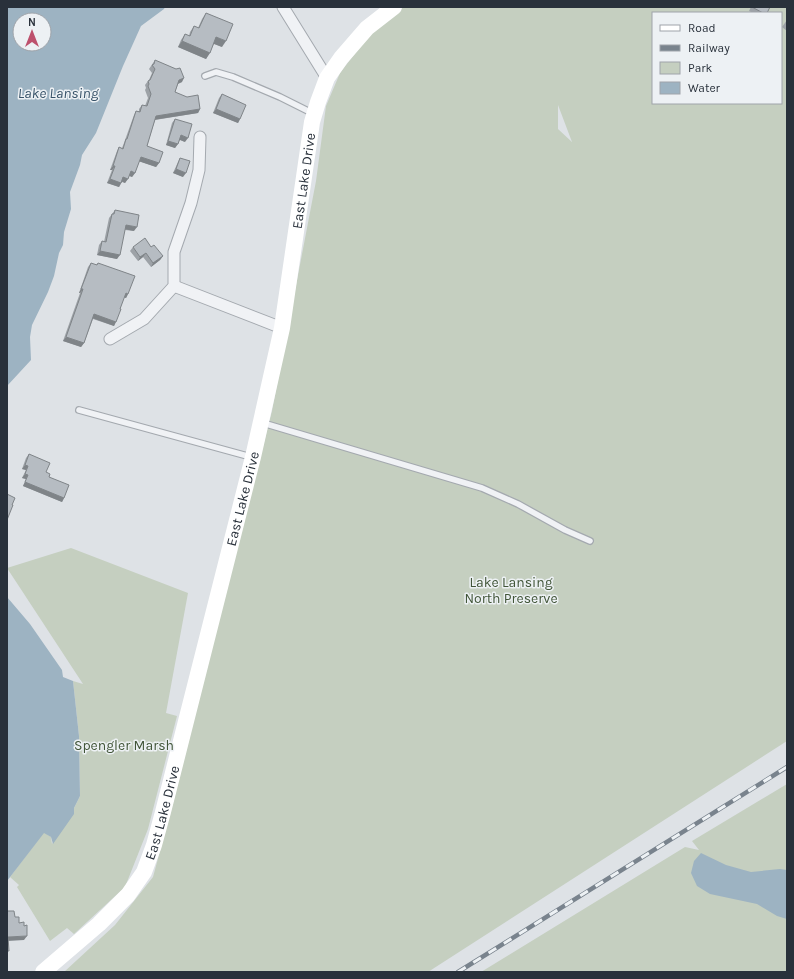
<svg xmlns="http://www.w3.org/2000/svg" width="794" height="979" viewBox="0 0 794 979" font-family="Karla,sans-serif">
<rect width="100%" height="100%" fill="#dee2e6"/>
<g fill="#c5cfc0" fill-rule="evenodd">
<path d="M 403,7 L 787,7 L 787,741 L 428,972 L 64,972 L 115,925 L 153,877 L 173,803 L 272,411 L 316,181 L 326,106 L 340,73 L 373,30 ZM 653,13 L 781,13 L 781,103 L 653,103 ZM 558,105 L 572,142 L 558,129 Z"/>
<polygon points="71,548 188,593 166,713 177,716 148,829 125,887 74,934 67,928 50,941 17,887 19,885 10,877 44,832 51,837 52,844 74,808 80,796 79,736 73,681 83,684 7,568"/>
<polygon points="787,784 787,972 481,972 685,847 699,850 692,841"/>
</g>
<g fill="#9db3c2" fill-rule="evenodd">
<path d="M 7,7 L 165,7 L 164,9 L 141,26 L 123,66 L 96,133 L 82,155 L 80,165 L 70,192 L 71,209 L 64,232 L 63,245 L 59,253 L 54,276 L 48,292 L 32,325 L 30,337 L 31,360 L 7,386 ZM 20,20 L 44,20 L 44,44 L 20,44 Z"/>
<polygon points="7,597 30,624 62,670 63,677 73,681 79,736 80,796 74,808 74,814 53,844 51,837 44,833 7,881"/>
<polygon points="701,853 726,865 751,872 780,869 787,870 787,919 777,916 757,904 710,894 697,886 691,873 694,861"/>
</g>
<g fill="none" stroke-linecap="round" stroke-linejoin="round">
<g stroke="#a4a9af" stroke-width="8">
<g id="lane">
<polyline points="205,76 216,72 233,77 280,97 314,114"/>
<polyline points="79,410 251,457"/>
<polyline points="263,423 482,488 518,504 565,530 590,541"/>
</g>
</g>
<g stroke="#a4a9af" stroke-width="13">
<g id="street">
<polyline points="283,7 327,78"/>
<polyline points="174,286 282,328"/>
<polyline points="110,339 144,319 174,286 174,252 191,203 199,170 200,137"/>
</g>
</g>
<use href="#lane" stroke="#f0f2f5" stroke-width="5.5"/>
<use href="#street" stroke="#f0f2f5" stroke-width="11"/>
<path stroke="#fff" stroke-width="16" id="s1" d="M 43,972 L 99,924 L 128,895 L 144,872 L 154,845 L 163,812 L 253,457 L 282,328 L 312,122 L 318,102 L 327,78 L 341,58 L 367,28 L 394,7"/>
<g stroke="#79838d" stroke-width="4.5">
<polyline id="rail" points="458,972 787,767"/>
</g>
<use href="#rail" stroke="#edf1f4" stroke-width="3" stroke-dasharray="9" stroke-linecap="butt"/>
</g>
<g fill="#9da2a7">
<polygon points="751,7 770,7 767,13 753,13 749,11"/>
<polygon points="206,13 222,47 214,44 206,59 178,47 181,40 185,34 189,36 190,32 194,26 198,28 202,19"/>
<polygon points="787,20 787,31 782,27"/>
<polygon points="155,60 182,82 178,84 175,92 200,109 198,113 155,120 147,146 159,163 156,167 139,161 135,173 132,177 129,176 125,183 122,182 119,187 107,183 112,170 110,170 117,151 119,147 122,148 124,143 125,140 134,115 136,111 139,111 139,109 142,105 145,106 148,98 145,90 146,88 145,85 148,81 149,80 152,73 149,69"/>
<polygon points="222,94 240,119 238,123 213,113 219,98"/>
<polygon points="175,119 185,142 180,140 175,148 166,145 172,123"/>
<polygon points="180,158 183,177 173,173 178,162"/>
<polygon points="115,210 134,231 125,230 117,259 97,255 99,245 102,241 104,242 109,218"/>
<polygon points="133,247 151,247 163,256 160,260 151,267 143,257 138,261 130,251"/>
<polygon points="91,263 96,265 98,263 128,294 126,298 124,297 114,326 93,319 84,343 81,347 63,341 80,293 79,293 88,267"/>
<polygon points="29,454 46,472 49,477 64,498 62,502 23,486 26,479 22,478 26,470 22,469 26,458"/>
</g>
<g fill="#7f8488">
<polygon points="216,37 226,41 222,47 212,43"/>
<polygon points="182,41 210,53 206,59 178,47"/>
<polygon points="184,78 182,82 177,84 179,80"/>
<polygon points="200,109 198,113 153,120 156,116"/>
<polygon points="216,109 240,119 238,123 213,113"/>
<polygon points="181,135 188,138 185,142 178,139"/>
<polygon points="168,141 178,144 175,148 166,145"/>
<polygon points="141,157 159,163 156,167 138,161"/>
<polygon points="113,166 115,166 112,170 110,170"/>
<polygon points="176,169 186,173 183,177 173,173"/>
<polygon points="131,171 135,173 132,177 128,175"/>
<polygon points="123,177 128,179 125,183 121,181"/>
<polygon points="110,179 121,183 119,187 107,183"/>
<polygon points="126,225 137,227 134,231 124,229"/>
<polygon points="100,251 120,255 117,259 97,255"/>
<polygon points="146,253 143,257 138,261 140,257"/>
<polygon points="163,256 160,260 151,267 153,263"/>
<polygon points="81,289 83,289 80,293 79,293"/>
<polygon points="126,293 128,294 126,298 123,297"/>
<polygon points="94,314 116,322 114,326 92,318"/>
<polygon points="66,337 84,343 81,347 63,341"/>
<polygon points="25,465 28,466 26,470 22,469"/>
<polygon points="25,474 28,475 26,479 22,478"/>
<polygon points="25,482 64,498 62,502 23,486"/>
<polygon points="27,936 24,940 7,941 8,937"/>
</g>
<g fill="#b6bcc2" stroke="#7f8488">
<polygon points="752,7 770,7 767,13 763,13"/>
<polygon points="206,13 233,24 226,41 216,37 210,53 182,41 185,34 190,36 194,26 199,28"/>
<polygon points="155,60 176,69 180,68 184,78 179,80 175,92 187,97 198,95 200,109 156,116 147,146 163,152 159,163 141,157 135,173 131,171 128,179 123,177 121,183 110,179 115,166 113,166 119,147 123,149 126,139 127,139 136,111 140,112 142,105 147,106 151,94 148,86 149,84 148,81 150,80 155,69 152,65 154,64"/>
<polygon points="222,94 246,105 240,119 216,109"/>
<polygon points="175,119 192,124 188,138 181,135 178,144 168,141"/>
<polygon points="180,158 190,161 186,173 176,169"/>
<polygon points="115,210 139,215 137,227 126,225 120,255 100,251 102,241 106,242 112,214 114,214"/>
<polygon points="145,238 151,247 154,245 163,256 153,263 146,253 140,257 133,247"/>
<polygon points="91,263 97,265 98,263 135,276 128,294 126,293 120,309 121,309 116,322 94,314 84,343 66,337 83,289 81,289"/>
<polygon points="29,454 50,463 46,472 50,474 49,477 69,485 64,498 25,482 28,475 25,474 28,466 25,465"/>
<polygon points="7,494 15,498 12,505 13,505 7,520"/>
<polygon points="7,911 14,911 15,917 19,917 19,923 24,922 24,926 27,925 27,936 8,937 9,951 7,951"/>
</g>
<g text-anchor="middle" stroke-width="3" stroke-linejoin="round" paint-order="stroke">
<g font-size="14" fill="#29313b" stroke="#edf1f4">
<text dy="5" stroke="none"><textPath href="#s1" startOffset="853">East Lake Drive</textPath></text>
<text dy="5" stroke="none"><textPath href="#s1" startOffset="529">East Lake Drive</textPath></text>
<text dy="5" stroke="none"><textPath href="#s1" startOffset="205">East Lake Drive</textPath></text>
</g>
<g font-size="14" fill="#415538" stroke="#edf1f4">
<text x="511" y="587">Lake Lansing<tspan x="511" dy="16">North Preserve</tspan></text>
<text x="124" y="750">Spengler Marsh</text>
</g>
<g font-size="15" font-style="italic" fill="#385369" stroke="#edf1f4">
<text x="58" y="98">Lake Lansing</text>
</g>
</g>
<rect width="794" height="979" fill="none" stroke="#29313b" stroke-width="16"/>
<rect x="652" y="12" width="130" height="92" fill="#edf1f4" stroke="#9fa4aa"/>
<rect x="660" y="25" width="20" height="6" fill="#ffffff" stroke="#9fa4aa"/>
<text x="688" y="32" font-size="12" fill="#29313b">Road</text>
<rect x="660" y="45" width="20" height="6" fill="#79838d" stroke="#9fa4aa"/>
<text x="688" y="52" font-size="12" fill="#29313b">Railway</text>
<rect x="660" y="62" width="20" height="12" fill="#c5cfc0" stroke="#9fa4aa"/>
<text x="688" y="72" font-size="12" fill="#29313b">Park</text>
<rect x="660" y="82" width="20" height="12" fill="#9db3c2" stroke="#9fa4aa"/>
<text x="688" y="92" font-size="12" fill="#29313b">Water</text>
<g transform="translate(32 32)"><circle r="19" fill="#edf1f4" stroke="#9fa4aa"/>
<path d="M0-3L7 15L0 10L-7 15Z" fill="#bd516d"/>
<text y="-6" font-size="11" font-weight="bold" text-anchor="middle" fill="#29313b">N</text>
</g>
</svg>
